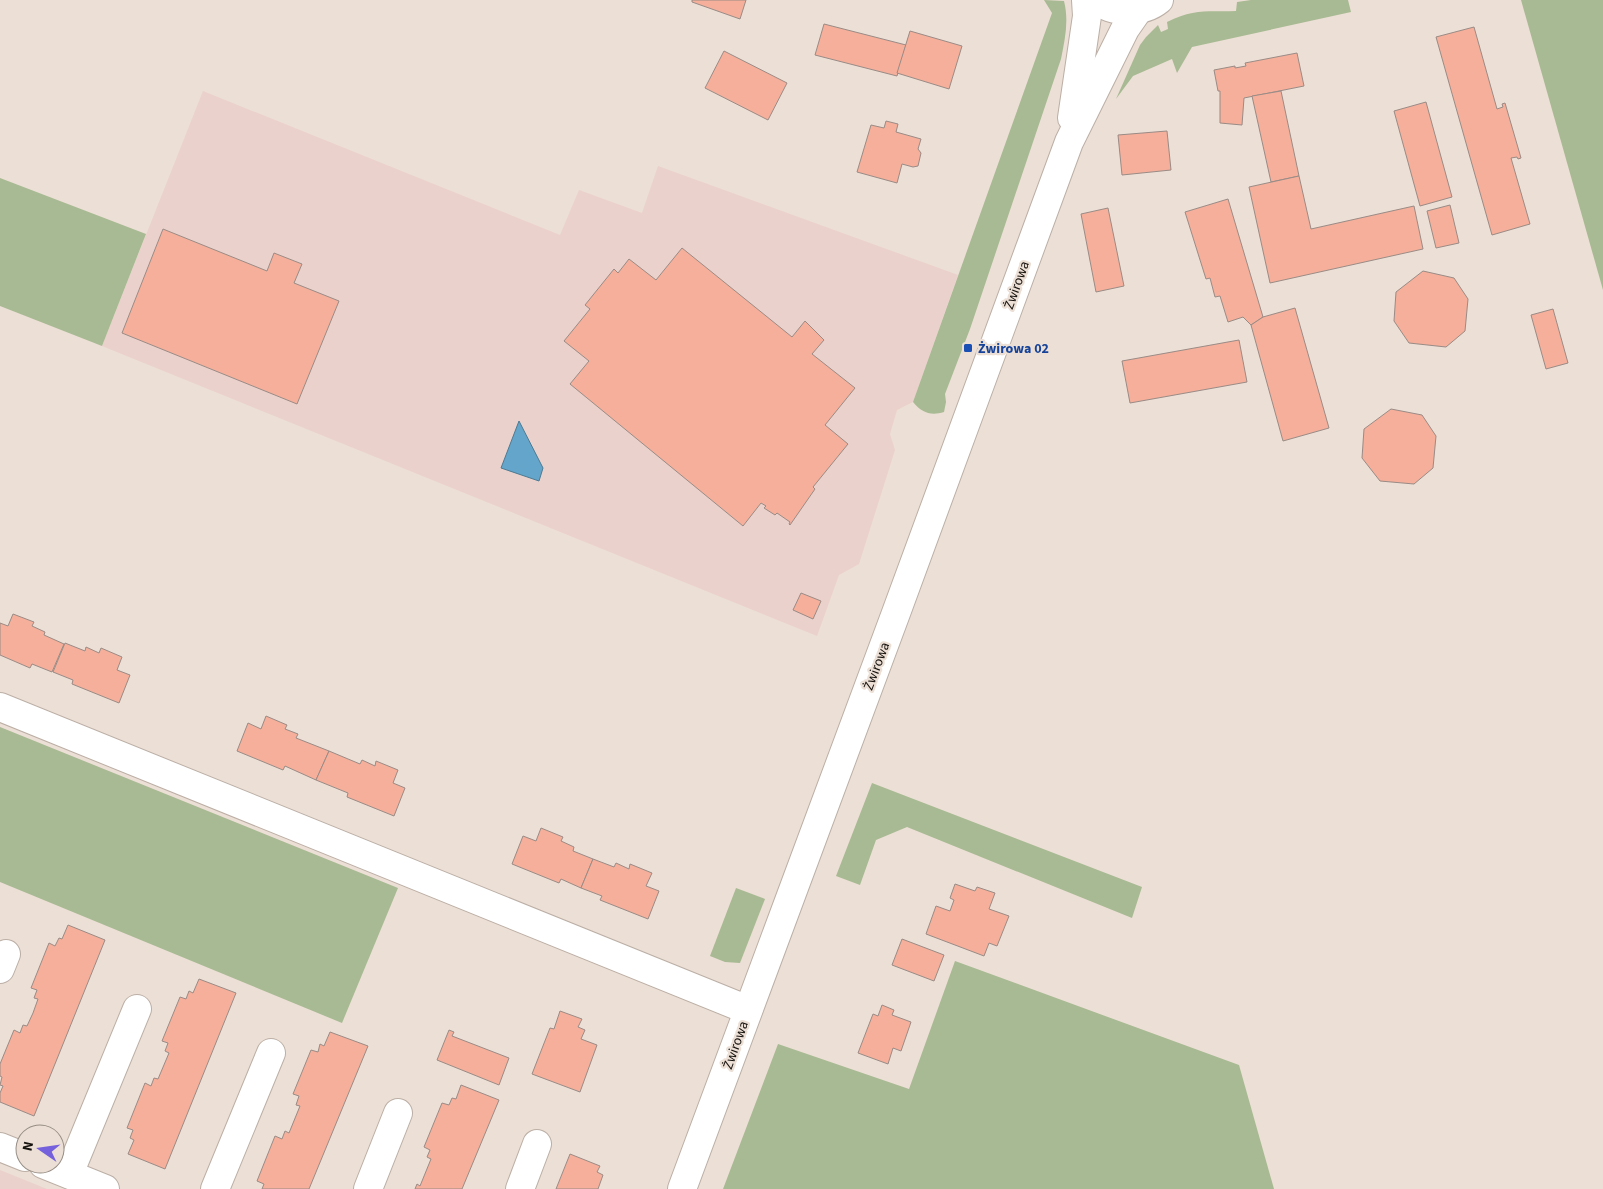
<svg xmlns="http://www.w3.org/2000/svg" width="1603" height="1189" viewBox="0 0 1603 1189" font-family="'Source Sans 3',sans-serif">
<rect width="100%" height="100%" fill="#ecdfd5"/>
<g fill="#ebd1cb">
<polygon points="203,91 560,235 579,190 642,213 658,166 958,275 913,402 897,410 890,434 895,450 859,564 839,575 817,636 102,346"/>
<polygon points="0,1170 47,1189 0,1189"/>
</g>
<g fill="#a8ba93">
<path d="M 1044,0 L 1064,1 C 1069,21 1065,39 1061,59 L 970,329 L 945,394 L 946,402 L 944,412 C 931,416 922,413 913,402 L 1052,13 Z"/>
<path d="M 1251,0 L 1348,0 L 1351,12 L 1192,47 L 1177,73 L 1172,59 L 1133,76 L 1116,99 L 1140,45 L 1146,37 L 1158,25 L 1161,32 L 1168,29 L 1167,22 C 1194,8 1208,12 1236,11 L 1237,2 Z"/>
<polygon points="1521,0 1603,0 1603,290"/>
<polygon points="0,178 146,234 102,346 0,306"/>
<polygon points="0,727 398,888 342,1023 0,882"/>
<polygon points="872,783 1142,887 1132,918 907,827 876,840 860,885 836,876"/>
<polygon points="736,888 765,899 740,963 725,962 710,956"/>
<polygon points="955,961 1239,1065 1274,1189 723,1189 778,1044 909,1089"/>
</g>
<polygon fill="#64a6cb" stroke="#4d7a92" points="519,421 543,468 539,481 501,468"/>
<g fill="#f5af9a" stroke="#9a8b86">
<polygon points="692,0 746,0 740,19 692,2"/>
<polygon points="824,24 906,45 897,76 815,55"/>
<polygon points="1474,27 1497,109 1503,107 1502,104 1505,103 1521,158 1518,159 1517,157 1511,158 1530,224 1492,235 1436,37"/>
<polygon points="910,31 962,46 949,89 897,73"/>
<polygon points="724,51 787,83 768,120 705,88"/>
<polygon points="1297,53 1304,86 1244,98 1242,125 1220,123 1220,91 1218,91 1214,70 1235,66 1235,68 1246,66 1245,63"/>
<polygon points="1281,91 1299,176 1271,182 1252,96"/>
<polygon points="1426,102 1452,197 1420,206 1394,111"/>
<polygon points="886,121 898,124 896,132 921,139 918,149 921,153 918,166 913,167 902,164 897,183 857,172 871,125 884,128"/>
<polygon points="1167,131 1171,170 1122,175 1118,135"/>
<polygon points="1299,176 1311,229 1414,206 1423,249 1270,283 1249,187"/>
<polygon points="1228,199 1263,317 1251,325 1243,317 1228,322 1220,296 1215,297 1210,278 1206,279 1185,212"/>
<polygon points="1450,205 1459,243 1436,248 1427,211"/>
<polygon points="1108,208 1124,286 1096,292 1081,214"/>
<polygon points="163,229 267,271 274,253 302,264 294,283 339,301 297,404 122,333"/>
<polygon points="682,248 792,337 805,321 824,340 812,354 855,388 825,425 848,444 813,487 815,489 790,525 789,524 790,522 777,513 775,515 764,508 766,506 761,503 743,526 570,384 589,361 564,341 590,309 585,305 614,269 618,273 629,259 656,280"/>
<polygon points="1423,271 1454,278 1468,299 1465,331 1446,347 1409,343 1394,321 1396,292"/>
<polygon points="1295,308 1329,428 1283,441 1251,325 1263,317"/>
<polygon points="1553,309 1568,363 1546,369 1531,315"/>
<polygon points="1239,340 1247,382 1130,403 1122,361"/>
<polygon points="1391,409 1422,415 1436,436 1433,468 1414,484 1380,481 1362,458 1364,429"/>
<polygon points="801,593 821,601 813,619 793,610"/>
<polygon points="13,614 34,622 32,626 45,632 44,635 64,644 52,672 32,664 30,668 0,655 0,623 8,626"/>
<polygon points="65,643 85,651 86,647 99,653 101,648 122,657 117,670 130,675 119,703 72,684 73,680 53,672"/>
<polygon points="266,716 287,725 285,729 298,734 296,738 329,751 316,780 285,766 283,770 237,751 248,723 261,729"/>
<polygon points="329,751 360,764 362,760 375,766 376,761 398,770 393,783 405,788 394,816 347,797 348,793 316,780"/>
<polygon points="541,828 563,837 561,841 574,847 573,851 593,859 581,888 561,879 559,883 512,864 523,836 536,841"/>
<polygon points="593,859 614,867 616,863 629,869 630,864 652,873 646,886 659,891 648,919 600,900 602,896 581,888"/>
<polygon points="955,884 975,891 977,887 995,893 989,909 1009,916 997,946 989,943 984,956 926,934 936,906 950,911 954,900 950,898"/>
<polygon points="68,925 105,940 34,1116 0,1102 0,1093 3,1086 0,1085 2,1077 0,1076 0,1064 14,1030 20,1033 23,1025 27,1026 33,1013 38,999 34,998 37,990 31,988 49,943 55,946 59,938 62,939"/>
<polygon points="902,939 944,955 934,981 892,965"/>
<polygon points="199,979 236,993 165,1169 128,1154 134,1140 130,1138 133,1130 127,1128 145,1083 151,1086 154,1078 158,1079 169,1053 165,1051 168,1043 162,1041 180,997 186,999 189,991 193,993"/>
<polygon points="882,1005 894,1010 892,1015 911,1022 901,1051 893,1048 888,1064 858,1053 873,1014 878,1016"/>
<polygon points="560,1011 582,1019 578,1027 585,1030 581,1039 597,1045 580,1092 532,1074 550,1028 554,1029"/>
<polygon points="449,1030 454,1032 452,1036 509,1058 499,1085 437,1060"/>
<polygon points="330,1032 368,1046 309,1189 262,1189 264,1184 257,1181 275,1136 282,1139 285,1131 289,1133 300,1106 296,1105 299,1096 293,1094 311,1050 318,1052 320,1044 324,1046"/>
<polygon points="461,1085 499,1100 462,1189 415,1189 417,1184 420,1186 431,1159 427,1157 430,1150 424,1147 442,1103 449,1105 452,1098 456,1099"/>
<polygon points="570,1154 600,1166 597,1172 603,1175 598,1189 556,1189"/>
</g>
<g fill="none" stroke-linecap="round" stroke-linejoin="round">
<g stroke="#bcafa6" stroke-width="30">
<g id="minor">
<path d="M 1097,0 C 1113,14 1143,13 1159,0"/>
<polyline points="1072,118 1087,16 1086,0"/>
<polyline points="0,707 748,1010"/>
<polyline points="0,969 6,954"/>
<polyline points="0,1147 25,1157"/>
<polyline points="43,1164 105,1189"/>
<polyline points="69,1174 137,1009"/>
<polyline points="215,1189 271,1053"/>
<polyline points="368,1189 398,1113"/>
<polyline points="520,1189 537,1144"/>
<polyline points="682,1189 896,613 1069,142 1125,29 1139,9"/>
</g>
</g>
<use href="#minor" stroke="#fff" stroke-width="28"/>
</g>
<rect fill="#1a4fb4" stroke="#ecdfd5" stroke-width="2" x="963" y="343" width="10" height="10" rx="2.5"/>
<g text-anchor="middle" stroke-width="4.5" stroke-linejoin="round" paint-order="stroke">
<g font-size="14" fill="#16120e" stroke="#ecdfd5">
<text transform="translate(1016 285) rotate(-70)" y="5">Żwirowa</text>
<text transform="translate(876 666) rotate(-69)" y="5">Żwirowa</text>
<text transform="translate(735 1045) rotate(-70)" y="5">Żwirowa</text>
</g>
<g font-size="14" font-weight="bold" fill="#164399" stroke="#ecdfd5" text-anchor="start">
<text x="978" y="353">Żwirowa 02</text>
</g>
</g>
<g transform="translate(40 1149) rotate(283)"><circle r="24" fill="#ecdfd5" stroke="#968d85"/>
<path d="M0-4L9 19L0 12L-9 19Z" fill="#7561dc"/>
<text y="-8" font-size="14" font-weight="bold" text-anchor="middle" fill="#16120e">N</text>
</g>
</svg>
